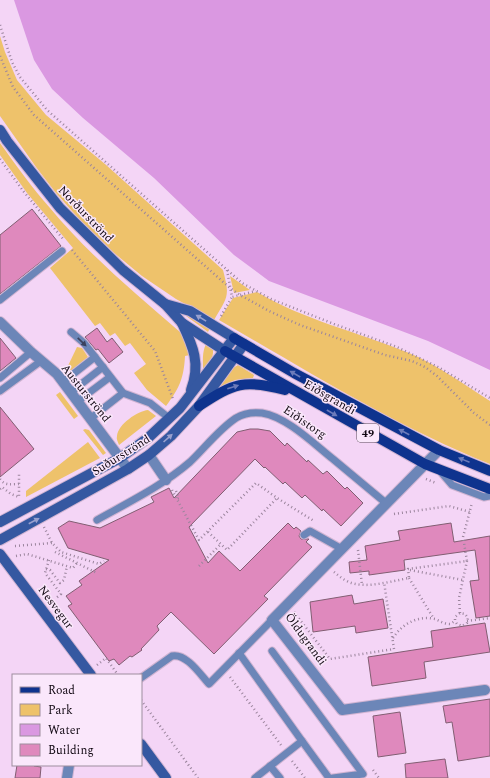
<svg xmlns="http://www.w3.org/2000/svg" width="490" height="778" viewBox="0 0 490 778" font-family="Spectral,serif">
<rect width="100%" height="100%" fill="#f4d5f6"/>
<g fill="#eec26b">
<path d="M 0,36 L 5,52 L 17,80 L 46,115 L 105,164 L 223,270 C 230,297 228,296 214,320 L 176,299 L 142,276 L 113,252 L 80,220 L 56,193 L 36,167 L 0,116 Z"/>
<path d="M 0,143 C 16,165 32,188 50,208 C 88,254 135,293 180,332 L 185,339 L 190,355 L 185,356 C 184,378 179,389 166,406 L 147,390 L 134,373 L 146,364 L 130,343 L 125,346 L 115,333 L 110,336 L 100,323 L 95,326 L 50,268 L 73,248 L 27,193 L 0,155 Z"/>
<polygon points="230,276 250,290 234,293"/>
<path d="M 257,292 C 304,320 358,332 409,353 C 438,365 463,384 490,401 L 490,464 C 395,426 308,371 219,320 L 233,298 Z"/>
<polygon points="182,313 210,328 208,332"/>
<path d="M 206,344 L 213,350 C 214,358 208,363 203,369 C 203,361 202,352 206,344 Z"/>
<polygon points="77,347 82,348 88,357 68,373 65,372"/>
<polygon points="238,365 254,375 253,378 235,380 219,388 233,368"/>
<polygon points="60,392 78,416 74,419 56,395"/>
<path d="M 148,410 L 156,416 L 119,445 C 118,442 116,439 117,436 C 118,424 138,411 148,410 Z"/>
<polygon points="85,429 89,430 106,453 103,455 83,430"/>
<polygon points="88,442 100,458 26,497 26,491"/>
</g>
<polygon fill="#da98e1" points="14,0 490,0 490,370 428,341 269,281 234,255 154,178 83,118 52,89 34,60"/>
<g fill="#df89bd" stroke="#815e72">
<polygon points="32,209 61,246 0,294 0,235"/>
<polygon points="97,328 107,342 112,338 123,352 109,363 98,349 96,350 85,337"/>
<polygon points="0,338 16,358 0,371"/>
<polygon points="0,407 34,449 0,477"/>
<polygon points="250,429 258,429 270,431 285,446 287,443 307,462 308,460 323,474 327,471 345,489 347,487 363,503 341,526 323,509 322,511 305,495 302,498 285,482 283,484 265,467 264,468 255,459 189,527 208,563 219,551 240,571 288,523 294,529 296,527 301,531 299,536 301,539 309,539 306,542 312,547 264,596 268,599 214,654 171,612 157,626 159,630 141,649 142,650 132,657 130,656 119,665 114,659 109,661 68,606 72,604 66,596 82,585 79,581 109,560 68,548 58,528 69,521 100,528 154,502 151,497 169,488 174,498 237,432"/>
<polygon points="451,523 454,542 490,536 490,616 476,618 470,581 479,580 475,550 404,560 405,570 369,575 369,571 350,573 349,562 367,560 365,546 400,540 398,531"/>
<polygon points="352,595 354,604 383,599 388,628 356,633 355,626 313,632 310,602"/>
<polygon points="485,623 490,652 424,662 426,678 372,686 368,657 433,647 431,631"/>
<polygon points="490,699 490,756 458,761 452,722 446,723 443,706"/>
<polygon points="400,712 406,753 378,757 373,716"/>
<polygon points="445,759 448,778 406,778 405,764"/>
<polygon points="17,765 35,765 34,766 41,767 40,778 15,778"/>
</g>
<g fill="none" stroke-linecap="round" stroke-linejoin="round">
<g stroke="#d0b4d2" stroke-width="9">
<g id="lane">
<polyline points="0,300 62,251"/>
<polyline points="71,332 84,343 123,393 150,403 169,418"/>
<polyline points="0,378 31,352"/>
<polyline points="63,382 95,357"/>
<polyline points="0,391 41,361"/>
<polyline points="71,392 103,367"/>
<polyline points="78,401 110,377"/>
<polyline points="91,418 123,393"/>
<polyline points="440,471 452,485 484,497 490,496"/>
<path d="M 97,520 C 129,502 162,486 190,462 C 205,448 218,430 236,418 C 244,413 253,412 262,413 C 287,417 314,444 333,459 C 351,474 369,489 387,504"/>
<polyline points="304,535 310,531 342,549"/>
<polyline points="272,651 363,774 333,778"/>
<polyline points="239,653 302,741 255,778"/>
<path d="M 141,678 L 172,656 C 186,653 200,674 209,684 L 272,620"/>
<polyline points="302,741 329,778"/>
<polyline points="270,766 280,778"/>
</g>
</g>
<g stroke="#d0b4d2" stroke-width="12">
<g id="street">
<polyline points="0,322 31,352 57,374 128,469"/>
<polyline points="439,450 272,620 342,710 485,690"/>
<polyline points="149,455 166,480"/>
<polyline points="67,778 69,765"/>
</g>
</g>
<g stroke="#d0b4d2" stroke-width="12">
<g id="secondary">
<polyline points="0,130 7,141 60,208 123,270 165,304 182,323 225,351"/>
<path d="M 182,323 C 193,346 201,364 191,390"/>
<polyline points="0,522 120,458 148,438 180,408 234,338 190,311 165,304"/>
<polyline points="0,540 128,469 149,455 171,436 199,406 244,344"/>
<polyline points="0,554 91,675"/>
<polyline points="141,744 166,778"/>
</g>
</g>
<g stroke="#d0b4d2" stroke-width="12">
<g id="primary">
<polyline points="234,338 294,373 439,450 490,471"/>
<polyline points="225,351 425,464 490,489"/>
<path d="M 199,406 C 234,383 244,379 285,390"/>
</g>
</g>
<g stroke="#9b859d" stroke-width="2.5" stroke-dasharray="1 3" stroke-linecap="butt">
<polyline points="0,25 12,62 20,77 47,110 242,283 271,299 334,324 397,347 438,367 490,398"/>
<polyline points="0,56 13,87 34,115 230,288 240,295 271,312 300,325 385,355 412,361 425,367 437,376 474,413 490,425"/>
<polyline points="0,159 24,192 64,240"/>
<polyline points="72,250 155,351 173,399"/>
<polyline points="227,270 232,297 256,291"/>
<polyline points="221,316 232,297"/>
<path d="M 0,479 C 5,486 11,484 19,484"/>
<polyline points="426,479 436,483"/>
<polyline points="0,489 2,487 11,494 19,497 19,474"/>
<polyline points="172,490 199,540 256,483 277,498 314,521"/>
<polyline points="176,491 179,498 177,499"/>
<polyline points="394,514 449,506 470,512"/>
<polyline points="44,527 52,543 61,552 99,564 104,561"/>
<polyline points="208,532 227,550 277,498"/>
<polyline points="15,546 52,543"/>
<polyline points="358,550 362,585"/>
<polyline points="55,552 97,573"/>
<polyline points="16,556 27,554 73,568 77,563"/>
<polyline points="49,560 45,573 61,594 55,599"/>
<polyline points="199,566 221,544"/>
<polyline points="46,569 50,570 60,583 64,580 67,566"/>
<polyline points="410,570 463,580"/>
<path d="M 334,572 C 338,575 342,579 347,581 C 363,590 392,581 409,578 L 408,569 L 467,561 L 463,537 L 472,503"/>
<polyline points="409,578 434,619"/>
<polyline points="294,612 330,659 394,649 384,582"/>
<polyline points="460,613 459,598 467,561"/>
<polyline points="467,621 490,618"/>
<path d="M 393,638 C 402,624 418,615 435,619 C 440,621 444,624 450,624 L 455,621 L 455,617 L 460,613 L 465,614 L 468,618 L 467,623 L 462,626 L 457,624 L 455,621"/>
<polyline points="97,665 106,658 118,675"/>
<polyline points="230,677 281,745"/>
<polyline points="141,700 198,778"/>
<polyline points="292,761 305,778"/>
<polyline points="373,770 379,778"/>
</g>
<use href="#lane" stroke="#6c86b8" stroke-width="7"/>
<use href="#street" stroke="#6c86b8" stroke-width="10"/>
<use href="#secondary" stroke="#3558a1" stroke-width="10"/>
<use href="#primary" stroke="#0e338e" stroke-width="10"/>
</g>
<defs><path id="oneway-solid" d="M-6-.8H1V-3.2L6.5 0L1 3.2V.8H-6Z"/></defs>
<g fill="#98a0ce">
<use href="#oneway-solid" transform="translate(201 318) rotate(-149)"/>
<use href="#oneway-solid" transform="translate(168 438) rotate(-42)"/>
<use href="#oneway-solid" transform="translate(34 521) rotate(-28)"/>
</g>
<use fill="#3a415d" href="#oneway-solid" transform="translate(82 342) rotate(44)"/>
<g fill="#6c7bba">
<use href="#oneway-solid" transform="translate(295 374) rotate(-150)"/>
<use href="#oneway-solid" transform="translate(233 387) rotate(-18)"/>
<use href="#oneway-solid" transform="translate(332 413) rotate(30)"/>
<use href="#oneway-solid" transform="translate(404 432) rotate(-152)"/>
<use href="#oneway-solid" transform="translate(464 460) rotate(-158)"/>
</g>
<g text-anchor="middle" stroke-width="3" stroke-linejoin="round" paint-order="stroke">
<rect fill="#fae7fb" stroke="#584c59" stroke-width="1" x="357" y="424" width="22" height="18" rx="3"/>
<g font-size="11" font-weight="bold" fill="#120913">
<text x="368" y="437">49</text>
</g>
<g font-size="12" fill="#120913" stroke="#fae7fb">
<text transform="translate(86 214) rotate(46)" y="4">Norðurströnd</text>
<text transform="translate(86 393) rotate(51)" y="4">Austurströnd</text>
<text transform="translate(330 397) rotate(30)" y="4">Eiðsgrandi</text>
<text transform="translate(305 422) rotate(34)" y="4">Eiðistorg</text>
<text transform="translate(121 455) rotate(-32)" y="4">Suðurströnd</text>
<text transform="translate(56 607) rotate(53)" y="4">Nesvegur</text>
<text transform="translate(306 639) rotate(54)" y="4">Öldugrandi</text>
</g>
</g>
<rect x="12" y="674" width="130" height="92" fill="#fae7fb" stroke="#9d8e9e"/>
<rect x="20" y="687" width="20" height="6" fill="#0e338e" stroke="#9d8e9e"/>
<text x="48" y="694" font-size="12" fill="#120913">Road</text>
<rect x="20" y="704" width="20" height="12" fill="#eec26b" stroke="#9d8e9e"/>
<text x="48" y="714" font-size="12" fill="#120913">Park</text>
<rect x="20" y="724" width="20" height="12" fill="#da98e1" stroke="#9d8e9e"/>
<text x="48" y="734" font-size="12" fill="#120913">Water</text>
<rect x="20" y="744" width="20" height="12" fill="#df89bd" stroke="#9d8e9e"/>
<text x="48" y="754" font-size="12" fill="#120913">Building</text>
</svg>
